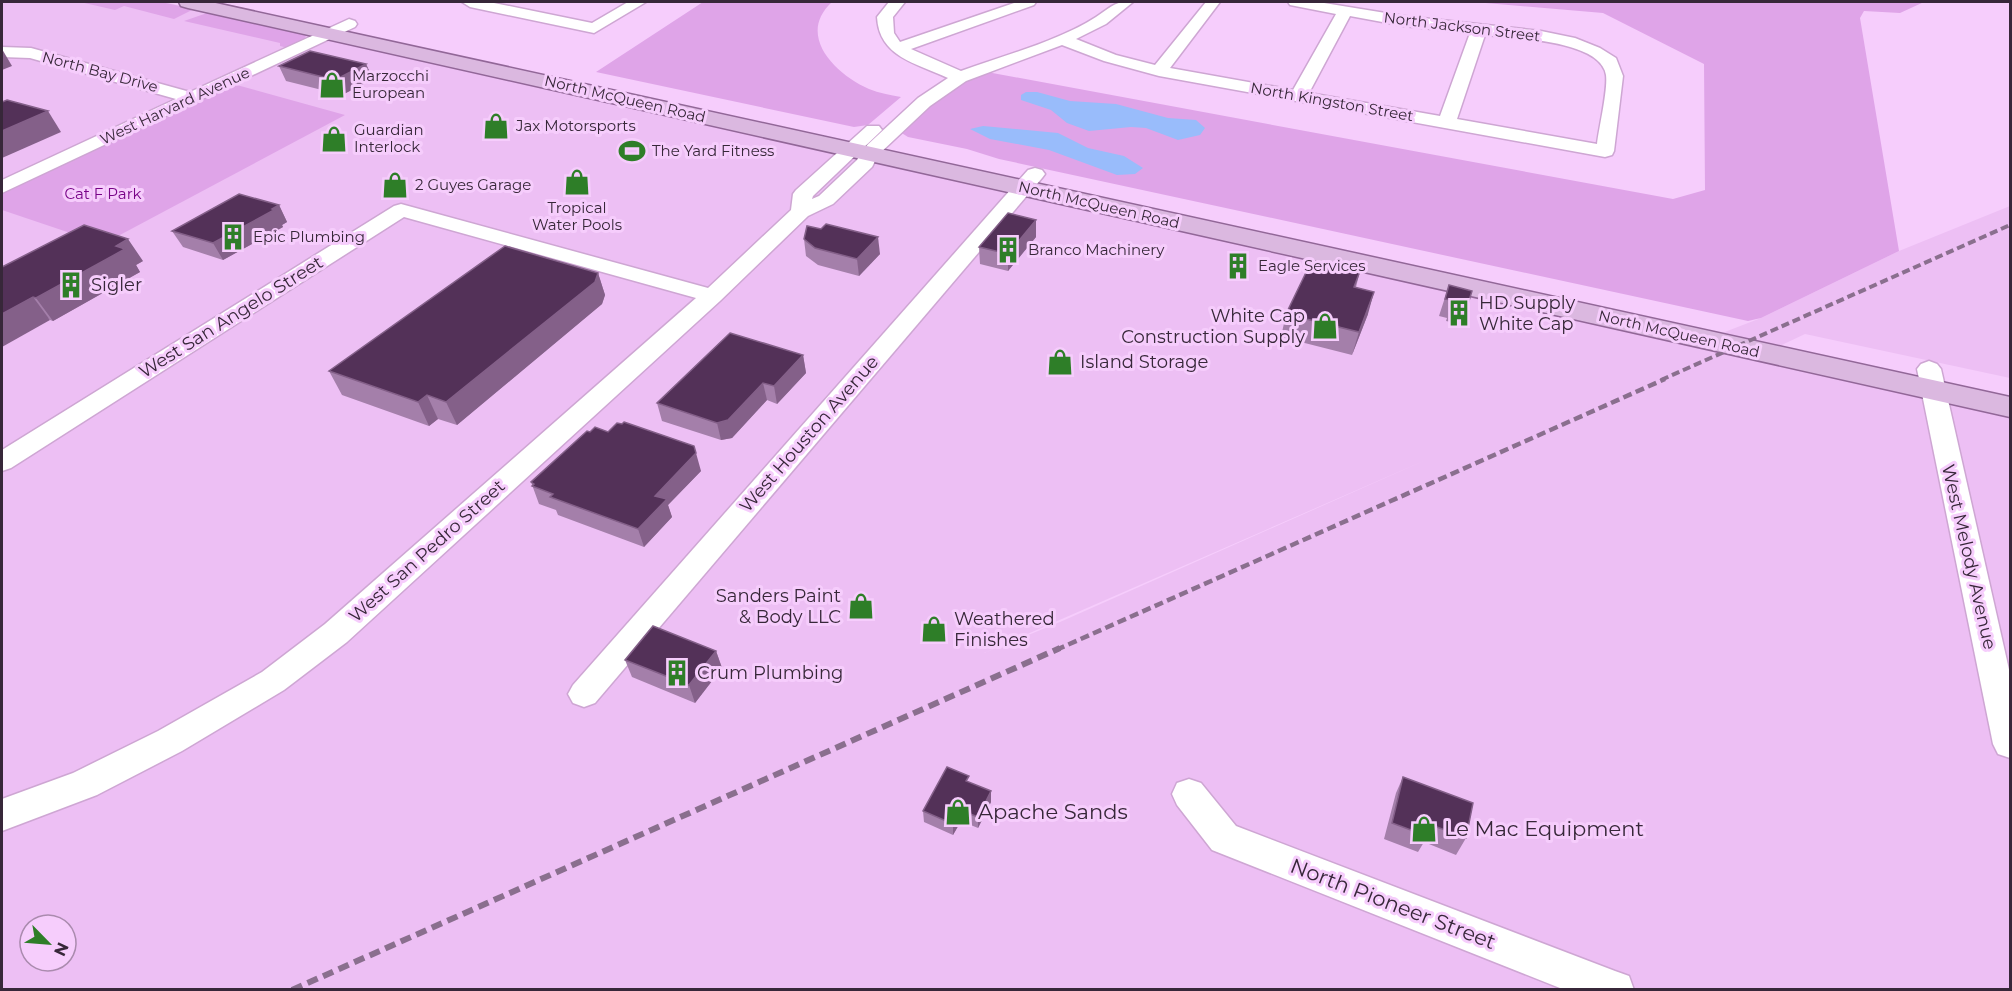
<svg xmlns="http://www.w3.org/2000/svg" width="2012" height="991" viewBox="0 0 2012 991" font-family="Montserrat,sans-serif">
<rect width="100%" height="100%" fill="#f6cdfc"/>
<path fill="#edbff4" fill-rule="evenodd" d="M 2,2 L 164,2 L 1691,345 L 1761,318 L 1899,251 L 2010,206 L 2010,378 L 1805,334 L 1754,358 L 2010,416 L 2010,989 L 2,990 ZM 1428,459 L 1060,622 L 984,653 ZM 30,925 L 66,925 L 66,961 L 30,961 Z"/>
<g fill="#dfa4e8">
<polygon points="80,2 161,2 194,9 174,19 124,6 115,10"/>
<path d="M 703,2 L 832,2 C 796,35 835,74 869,89 C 879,93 890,95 901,97 L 868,125 L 854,127 L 596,72 Z"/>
<polygon points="1474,2 1924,2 1900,13 1864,11 1860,18 1899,251 1761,318 1748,321 999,159 967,149 908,137 900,132 901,127 964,80 987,72 1673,199 1705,190 1704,64 1603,13"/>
<polygon points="210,12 307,34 303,41 288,48 280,46 280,43 184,21"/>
<polygon points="233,84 345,115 103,244 2,210 2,194"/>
</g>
<g fill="#99bcfb">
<polygon points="1026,92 1037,92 1070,101 1116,104 1168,118 1196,120 1205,128 1200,135 1178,140 1146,128 1131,127 1089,131 1067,123 1051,110 1021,100 1021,95"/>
<polygon points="983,126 1058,133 1088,148 1124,156 1143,168 1135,174 1117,175 1049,150 990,139 970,129"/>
</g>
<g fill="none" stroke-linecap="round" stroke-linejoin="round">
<g stroke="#cea6d3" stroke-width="3">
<g id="minor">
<polygon points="462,2 489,2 592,23 628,2 646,2 594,33 470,7"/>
<path d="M 889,2 L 905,2 L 893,17 L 894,33 L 900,42 L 1017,2 L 1036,2 L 1034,5 L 911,49 L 961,71 C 1002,56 1059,41 1096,17 C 1110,8 1115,0 1133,2 L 1106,24 L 1076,39 L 1116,55 L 1155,65 L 1206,2 L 1220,2 L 1170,68 L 1293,90 L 1336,14 L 1290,5 L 1288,2 L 1318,2 L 1404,16 L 1541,31 L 1575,38 L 1600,48 L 1616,58 L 1623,76 L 1614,151 L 1612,155 L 1605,157 L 1159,76 L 1104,61 L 1062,45 L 966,81 L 930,106 L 878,155 L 872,167 L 833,204 L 808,216 L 720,301 L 347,642 L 284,690 L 182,751 L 97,795 L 2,831 L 2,799 L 73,773 L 158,731 L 262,672 L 325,624 L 696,298 L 404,217 L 11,468 L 2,471 L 2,450 L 394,206 L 401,204 L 708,288 L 791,210 L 793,194 L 796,190 L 867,126 L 879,126 L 882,130 L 813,196 L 812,199 L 819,196 L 857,160 L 863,149 L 918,98 L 948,78 C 916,63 879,57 877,17 ZM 1350,16 L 1404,26 L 1470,33 L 1440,116 L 1309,93 ZM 1485,35 C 1512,38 1601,40 1606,75 C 1608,90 1599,127 1597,144 L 1457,119 Z"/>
<polygon points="349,19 355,21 357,24 355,27 2,193 2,180 176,99 30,58 2,57 2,47 31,48 190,92"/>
<polygon points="1035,168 1042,170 1045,174 1042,178 595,703 584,707 573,703 568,694 573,685 1028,170"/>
<polygon points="1929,361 1937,364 1941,369 2010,674 2010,758 1998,754 1993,744 1917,369 1921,364"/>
<polygon points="1189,779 1201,783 1236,826 1615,971 1629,976 1634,990 1565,990 1212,850 1177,805 1172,794 1177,783"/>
</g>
</g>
<g stroke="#926798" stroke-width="3">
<polygon id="major" points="179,2 211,2 2010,397 2010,417 188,8 181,6"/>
</g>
<use href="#minor" fill="#fff" fill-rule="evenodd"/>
<use href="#major" fill="#dbb8e0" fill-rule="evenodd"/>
<polyline stroke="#8a6f8e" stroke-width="4" stroke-dasharray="8 4" stroke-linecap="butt" points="1661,380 2010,225"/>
<polyline stroke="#8a6f8e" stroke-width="4.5" stroke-dasharray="9 4.5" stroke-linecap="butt" points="1056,650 1665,379"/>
<polyline stroke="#8a6f8e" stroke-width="6" stroke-dasharray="11 6" stroke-linecap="butt" points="292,990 1060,648"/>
</g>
<g fill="#a47faa">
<polygon points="366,64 373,79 342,95 286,81 279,66"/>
<polygon points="279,205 287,222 282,225 283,227 223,260 183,247 172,231"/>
<polygon points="1036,237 1008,271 980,264 979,247"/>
<polygon points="804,239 880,254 859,276 818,265 806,256"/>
<polygon points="143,261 136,265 140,272 53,321 50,320 2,267"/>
<polygon points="1360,271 1356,287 1368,314 1352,355 1281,337 1286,314"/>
<polygon points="598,273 605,295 602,304 457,425 438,419 429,426 342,395 329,371"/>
<polygon points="1449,285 1467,307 1461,324 1446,321 1447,318 1439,316"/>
<polygon points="803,355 806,373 777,404 767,400 732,438 721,440 662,421 657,403"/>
<polygon points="590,432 701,471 668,505 672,517 644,547 558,515 556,510 539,504 531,482"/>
<polygon points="716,651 722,668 695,703 632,677 625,660"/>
<polygon points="1403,777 1466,838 1456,855 1424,842 1418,852 1384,839 1396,793"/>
<polygon points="970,783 991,802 978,828 961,821 953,835 924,822 923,811"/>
</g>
<g fill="#846089">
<polygon points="2,49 12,66 2,70"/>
<polygon points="366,64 373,79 342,95 335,80"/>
<polygon points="48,111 61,132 2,158 2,131"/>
<polygon points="279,205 287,222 282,225 283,227 223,260 213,243"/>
<polygon points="1036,220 1036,237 1008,271 1008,254"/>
<polygon points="878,237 880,254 859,276 857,259"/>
<polygon points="128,239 143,261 136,265 140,272 53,321 36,298 116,246"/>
<polygon points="598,273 605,295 602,304 457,425 446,402"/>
<polygon points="1374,292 1368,314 1352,355 1359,332"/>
<polygon points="33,297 50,320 2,347 2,314"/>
<polygon points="803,355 806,373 777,404 774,386"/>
<polygon points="763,383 767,400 732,438 721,440 717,423"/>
<polygon points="427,395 438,419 429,426 418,402"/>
<polygon points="696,453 701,471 668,505 672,517 644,547 638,529 655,496"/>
<polygon points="716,651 722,668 695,703 689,685"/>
<polygon points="991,791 991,802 978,828 978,817"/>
<polygon points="960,810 961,821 953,835 953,824"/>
</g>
<g fill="#533158" stroke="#846089" stroke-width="1.5">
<polygon points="310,51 366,64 335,80 279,66"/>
<polygon points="7,100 48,111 2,131 2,102"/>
<polygon points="239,194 279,205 272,209 274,210 213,243 172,231"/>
<polygon points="1008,213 1036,220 1008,254 979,247"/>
<polygon points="826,224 878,237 857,259 815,248 804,239 807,226 821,229"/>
<polygon points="84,225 128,239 116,246 125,249 36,298 33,297 2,314 2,267"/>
<polygon points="505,246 598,273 595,282 446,402 427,395 418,402 329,371"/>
<polygon points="1312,260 1360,271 1354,287 1374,292 1359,332 1286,314"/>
<polygon points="1449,285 1472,291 1467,307 1452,303 1453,300 1445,299"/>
<polygon points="730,333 803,355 774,386 763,383 728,420 717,423 657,403"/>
<polygon points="624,422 694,446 696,453 655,496 667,499 638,529 550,497 553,494 532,486 534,484 531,482 587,431 590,432 595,427 608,432 617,423 622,424"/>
<polygon points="653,626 716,651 689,685 625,660"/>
<polygon points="947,767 969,776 966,781 991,791 978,817 960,810 953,824 923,811"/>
<polygon points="1403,777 1473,803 1466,838 1429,824 1427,836 1392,823"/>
</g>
<defs>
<g id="shop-bare" transform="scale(2.07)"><path d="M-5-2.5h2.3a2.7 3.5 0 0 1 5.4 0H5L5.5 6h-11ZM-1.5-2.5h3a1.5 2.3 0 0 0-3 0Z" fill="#2e7e28" stroke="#f6cdfc" stroke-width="2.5" paint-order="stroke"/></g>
<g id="stadium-bare" transform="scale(2.07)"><path d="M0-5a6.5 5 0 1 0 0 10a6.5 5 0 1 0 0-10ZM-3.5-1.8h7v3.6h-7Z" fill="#2e7e28" stroke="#f6cdfc" stroke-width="2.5" paint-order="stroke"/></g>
<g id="building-bare" transform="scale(2.07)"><path d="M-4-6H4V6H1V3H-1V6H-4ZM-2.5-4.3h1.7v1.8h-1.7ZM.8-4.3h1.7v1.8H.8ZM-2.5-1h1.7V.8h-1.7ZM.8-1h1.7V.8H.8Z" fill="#2e7e28" stroke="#f6cdfc" stroke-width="2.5" paint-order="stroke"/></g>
</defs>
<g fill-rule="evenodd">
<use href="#shop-bare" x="332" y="85"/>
<use href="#shop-bare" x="496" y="126"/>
<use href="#shop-bare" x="334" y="139"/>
<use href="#stadium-bare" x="632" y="151"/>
<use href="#shop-bare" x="577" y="182"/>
<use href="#shop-bare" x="395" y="185"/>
<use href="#building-bare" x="233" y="237"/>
<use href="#building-bare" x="1008" y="250"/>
<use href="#building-bare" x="1238" y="266"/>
<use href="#building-bare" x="71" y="285"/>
<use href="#building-bare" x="1459" y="313"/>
<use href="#shop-bare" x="1325" y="326"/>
<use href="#shop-bare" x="1060" y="362"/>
<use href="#shop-bare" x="861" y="606"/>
<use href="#shop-bare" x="934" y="629"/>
<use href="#building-bare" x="677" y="673"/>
<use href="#shop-bare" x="958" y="812"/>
<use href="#shop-bare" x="1424" y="829"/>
</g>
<g text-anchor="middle" stroke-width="6" stroke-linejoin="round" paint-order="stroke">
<g font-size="15" fill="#372739" stroke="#f6cdfc">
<text transform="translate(1462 27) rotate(7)" y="5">North Jackson Street</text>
<text transform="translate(100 72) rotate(15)" y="5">North Bay Drive</text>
<text transform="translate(625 99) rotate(13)" y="5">North McQueen Road</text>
<text transform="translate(1332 102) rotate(10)" y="5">North Kingston Street</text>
<text transform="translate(175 106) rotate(-25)" y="5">West Harvard Avenue</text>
<text transform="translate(1099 205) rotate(13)" y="5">North McQueen Road</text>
<text transform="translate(1679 334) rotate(13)" y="5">North McQueen Road</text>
</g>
<g font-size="15" fill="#372739" stroke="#f6cdfc" text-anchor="start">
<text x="352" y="81">Marzocchi<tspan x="352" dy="17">European</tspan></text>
<text x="516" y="131">Jax Motorsports</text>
<text x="354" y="135">Guardian<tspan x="354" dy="17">Interlock</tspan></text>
<text x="652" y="156">The Yard Fitness</text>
<text x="415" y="190">2 Guyes Garage</text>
<text x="577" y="213" text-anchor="middle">Tropical<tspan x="577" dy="17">Water Pools</tspan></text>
<text x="253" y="242">Epic Plumbing</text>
<text x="1028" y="255">Branco Machinery</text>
<text x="1258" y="271">Eagle Services</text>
</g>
<g font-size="15" fill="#780387" stroke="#f6cdfc">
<text x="103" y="199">Cat F Park</text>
</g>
<g font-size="18" fill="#372739" stroke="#f6cdfc" text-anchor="start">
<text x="91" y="291">Sigler</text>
<text x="1479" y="309">HD Supply<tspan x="1479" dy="21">White Cap</tspan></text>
<text x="1305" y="322" text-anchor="end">White Cap<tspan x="1305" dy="21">Construction Supply</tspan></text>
<text x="1080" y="368">Island Storage</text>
<text x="841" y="602" text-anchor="end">Sanders Paint<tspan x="841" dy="21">&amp; Body LLC</tspan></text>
<text x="954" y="625">Weathered<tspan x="954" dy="21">Finishes</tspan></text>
<text x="697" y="679">Crum Plumbing</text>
</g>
<g font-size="18" fill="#372739" stroke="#f6cdfc">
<text transform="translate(231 317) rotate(-32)" y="6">West San Angelo Street</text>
<text transform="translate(809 434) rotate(-49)" y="6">West Houston Avenue</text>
<text transform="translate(427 551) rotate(-42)" y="6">West San Pedro Street</text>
<text transform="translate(1969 557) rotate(77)" y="6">West Melody Avenue</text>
</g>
<g font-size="21" fill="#372739" stroke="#f6cdfc" text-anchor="start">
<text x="978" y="819">Apache Sands</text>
<text x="1444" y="836">Le Mac Equipment</text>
</g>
<g font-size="21" fill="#372739" stroke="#f6cdfc">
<text transform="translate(1393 904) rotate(21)" y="7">North Pioneer Street</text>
</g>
</g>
<rect width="2012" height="991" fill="none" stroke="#372739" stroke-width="6"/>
<g transform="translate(48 943) rotate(115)"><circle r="28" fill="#f6cdfc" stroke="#aa8bae" stroke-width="1.5"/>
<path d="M0-4.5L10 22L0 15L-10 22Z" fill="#2e7e28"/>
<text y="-9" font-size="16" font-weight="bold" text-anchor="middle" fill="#372739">N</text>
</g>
</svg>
